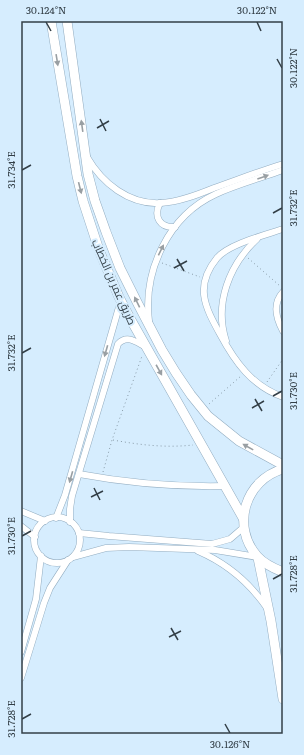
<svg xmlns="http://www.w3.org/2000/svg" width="304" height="755" viewBox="0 0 304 755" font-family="Literata,Cairo,serif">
<rect width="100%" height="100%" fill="#d6edfe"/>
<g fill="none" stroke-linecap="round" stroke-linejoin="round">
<g stroke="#93adc1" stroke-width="7">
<g id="street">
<path d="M 87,157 C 102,183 129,205 161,203 C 179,202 197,195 214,188 C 237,180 260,171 283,164"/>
<path d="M 160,203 C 153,217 160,228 175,227"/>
<path d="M 283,229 C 265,235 229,244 217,258 C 194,286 205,307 220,334 C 235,362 252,386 283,397"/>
<path d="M 283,292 C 272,304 276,318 283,331"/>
<path d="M 149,321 C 143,271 168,216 216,194 C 238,184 261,178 283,170"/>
<path d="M 226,341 C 214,304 229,265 257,239"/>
<path d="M 79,474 C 127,483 175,487 225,486"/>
<polyline points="21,511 45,521"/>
<circle cx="57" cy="540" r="23"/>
<polyline points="56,518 65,495 121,300"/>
<path d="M 70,522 L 70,509 L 72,496 L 118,344 C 127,334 136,342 146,347"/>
<polyline points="21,526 35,537"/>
<polyline points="79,533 109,536 212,544 230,539 244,527"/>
<path d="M 198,551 C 226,563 249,582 267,608"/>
<polyline points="73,557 106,548 129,547 215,550 257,557"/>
<polyline points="21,652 36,599 41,556"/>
<polyline points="21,678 44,603 50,588 68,560"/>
</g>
</g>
<g stroke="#93adc1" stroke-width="10">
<g id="secondary">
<polyline points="51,21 77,176 83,201 99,250 119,297 131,320 243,518"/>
<polyline points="67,21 88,174 95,201 106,232 120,268 138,304 162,350 176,373 191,395 208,416 239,441 283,465"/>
<path d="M 283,469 C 245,480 231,526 257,556 C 264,564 273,568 283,572"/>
<polyline points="258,558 271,621 283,699"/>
</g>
</g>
<g stroke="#899ba8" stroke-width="1" stroke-dasharray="1 3" stroke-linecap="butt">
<polyline points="248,258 280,286"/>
<polyline points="162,263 200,277"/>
<polyline points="267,382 283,359"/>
<polyline points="209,404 241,376"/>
<path d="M 113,440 C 140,445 166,448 193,445"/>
<polyline points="103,472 112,440 142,356"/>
</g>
<use href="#street" stroke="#fff" stroke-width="6"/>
<use href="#secondary" stroke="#fff" stroke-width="9"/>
</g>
<defs><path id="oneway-solid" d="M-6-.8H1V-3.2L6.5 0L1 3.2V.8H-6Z"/></defs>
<g fill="#999fa3">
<use href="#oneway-solid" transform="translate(57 60) rotate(81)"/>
<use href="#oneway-solid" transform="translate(82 126) rotate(-98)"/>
<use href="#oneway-solid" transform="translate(263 177) rotate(-20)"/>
<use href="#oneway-solid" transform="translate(80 188) rotate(76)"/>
<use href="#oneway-solid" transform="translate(161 250) rotate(-64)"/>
<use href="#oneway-solid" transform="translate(137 302) rotate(-116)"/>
<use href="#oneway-solid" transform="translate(106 351) rotate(106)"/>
<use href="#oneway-solid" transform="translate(159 370) rotate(61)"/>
<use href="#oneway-solid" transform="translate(248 447) rotate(-151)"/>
<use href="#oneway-solid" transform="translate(71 477) rotate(106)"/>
</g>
<path fill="none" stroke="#333f47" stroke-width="1.5" d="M 46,22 L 51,31M 257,22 L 261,31M 277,59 L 282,68M 100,119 L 106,131M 97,128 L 109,121M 22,170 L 31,165M 273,213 L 282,208M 177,259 L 184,271M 174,268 L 187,261M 22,353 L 31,348M 273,396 L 282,391M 255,399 L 262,411M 252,408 L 264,401M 94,488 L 100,500M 91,497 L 103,491M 22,536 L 31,531M 273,579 L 282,574M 171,628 L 178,640M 169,637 L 181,631M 22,719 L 31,714M 225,724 L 230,733"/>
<g text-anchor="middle" stroke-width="4" stroke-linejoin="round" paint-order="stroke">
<g font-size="11" fill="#333f47" stroke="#d6edfe">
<text transform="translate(114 282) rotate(66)" y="4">طريق عمر بن الخطاب</text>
</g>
</g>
<rect width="304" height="755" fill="none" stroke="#d6edfe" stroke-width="44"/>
<rect x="22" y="22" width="260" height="711" fill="none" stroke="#333f47" stroke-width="1.5"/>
<g font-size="10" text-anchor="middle" fill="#333f47">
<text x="46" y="14">30.124°N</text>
<text x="257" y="14">30.122°N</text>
<text transform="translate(293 68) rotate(-90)" y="4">30.122°N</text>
<text transform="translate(11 170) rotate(-90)" y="4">31.734°E</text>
<text transform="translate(293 208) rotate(-90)" y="4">31.732°E</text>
<text transform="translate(11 353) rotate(-90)" y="4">31.732°E</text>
<text transform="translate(293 391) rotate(-90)" y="4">31.730°E</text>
<text transform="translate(11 536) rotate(-90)" y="4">31.730°E</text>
<text transform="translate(293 574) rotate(-90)" y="4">31.728°E</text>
<text transform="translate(11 719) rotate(-90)" y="4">31.728°E</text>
<text x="230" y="748">30.126°N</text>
</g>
</svg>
